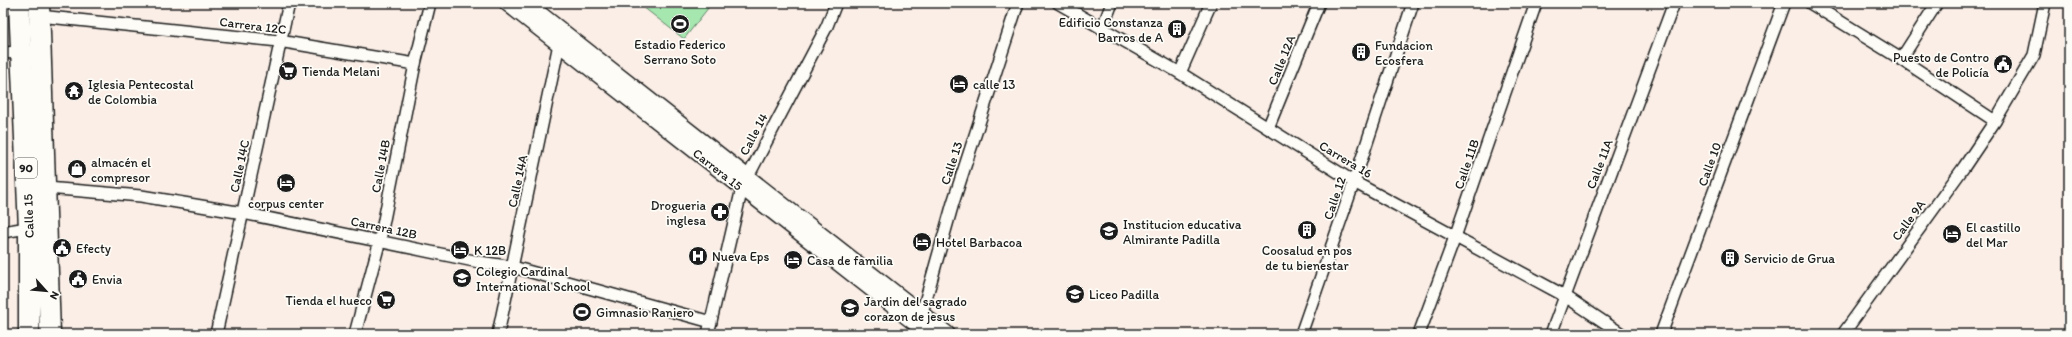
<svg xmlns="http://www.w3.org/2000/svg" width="2072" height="337" viewBox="0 0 2072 337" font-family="Itim,sans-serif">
<rect width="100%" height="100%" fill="#faeee6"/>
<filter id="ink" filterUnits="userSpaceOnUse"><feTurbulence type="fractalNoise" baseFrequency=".025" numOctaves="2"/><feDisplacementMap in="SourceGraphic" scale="8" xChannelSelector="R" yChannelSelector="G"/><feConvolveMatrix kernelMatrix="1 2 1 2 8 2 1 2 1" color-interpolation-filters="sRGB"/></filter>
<g filter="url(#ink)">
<polygon fill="#a6e7b0" stroke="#618266" points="638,3 712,3 684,39"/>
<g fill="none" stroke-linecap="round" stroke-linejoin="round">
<g stroke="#1c1c1c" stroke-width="14">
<g id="street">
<polyline points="1058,3 1180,73 1354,182 1565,296 1622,334"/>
<polyline points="1810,3 1901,59 1995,121"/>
<polyline points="39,16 279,41 415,64"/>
<polyline points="1102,29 1112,3"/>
<polyline points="3,53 20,52"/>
<polyline points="1901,59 1937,3"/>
<polyline points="1180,73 1211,3"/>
<polyline points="1268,128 1319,3"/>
<polyline points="47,188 141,196 243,213 479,262 513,267 711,322"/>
<polyline points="3,232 33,227"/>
<polyline points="920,320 953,203 1018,3"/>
<polyline points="216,334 289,3"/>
<polyline points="355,334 380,240 415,64 430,3"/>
<polyline points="498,334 559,44 562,40"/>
<polyline points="708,334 742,188 827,26 836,3"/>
<polyline points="1301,334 1354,182 1413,3"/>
<polyline points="1419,334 1455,237 1536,3"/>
<polyline points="1551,334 1674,3"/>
<polyline points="1661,334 1784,3"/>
<polyline points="1843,334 1964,167 1995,121 2034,55 2045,3"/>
</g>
</g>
<g stroke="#1c1c1c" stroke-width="18">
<g id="secondary">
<polyline points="507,3 929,334"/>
<polyline points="526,3 947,334"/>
</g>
</g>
<g stroke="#1c1c1c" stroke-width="23">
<g id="highway">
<polyline points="19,3 29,228 29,334"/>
<polyline points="39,3 50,334"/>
</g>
</g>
<use href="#street" stroke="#fdfcf7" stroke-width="11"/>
<use href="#secondary" stroke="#fdfcf7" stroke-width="15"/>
<use href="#highway" stroke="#fdfcf7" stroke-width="20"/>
</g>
</g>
<defs>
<g id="stadium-disc" transform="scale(1)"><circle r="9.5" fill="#1c1c1c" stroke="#fdfcf7"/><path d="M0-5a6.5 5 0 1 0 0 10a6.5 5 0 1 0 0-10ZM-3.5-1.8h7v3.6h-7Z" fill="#fff"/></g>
<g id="building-disc" transform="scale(1)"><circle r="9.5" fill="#1c1c1c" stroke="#fdfcf7"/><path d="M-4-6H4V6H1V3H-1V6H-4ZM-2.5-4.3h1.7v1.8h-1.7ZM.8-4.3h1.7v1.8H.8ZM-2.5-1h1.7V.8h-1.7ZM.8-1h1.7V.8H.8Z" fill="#fff"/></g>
<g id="civic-disc" transform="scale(1)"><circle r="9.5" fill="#1c1c1c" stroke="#fdfcf7"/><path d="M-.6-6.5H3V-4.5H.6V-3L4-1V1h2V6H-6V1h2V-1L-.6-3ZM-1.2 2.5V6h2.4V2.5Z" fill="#fff"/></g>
<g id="supermarket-disc" transform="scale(1)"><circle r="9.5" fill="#1c1c1c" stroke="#fdfcf7"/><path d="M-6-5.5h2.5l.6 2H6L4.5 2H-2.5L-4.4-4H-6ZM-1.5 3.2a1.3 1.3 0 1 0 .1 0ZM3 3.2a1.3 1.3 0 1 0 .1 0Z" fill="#fff"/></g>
<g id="hotel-disc" transform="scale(1)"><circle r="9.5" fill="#1c1c1c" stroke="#fdfcf7"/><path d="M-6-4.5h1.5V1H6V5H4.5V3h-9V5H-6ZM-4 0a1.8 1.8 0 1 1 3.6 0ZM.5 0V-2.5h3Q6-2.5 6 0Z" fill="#fff"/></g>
<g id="temple-disc" transform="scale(1)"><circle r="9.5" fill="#1c1c1c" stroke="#fdfcf7"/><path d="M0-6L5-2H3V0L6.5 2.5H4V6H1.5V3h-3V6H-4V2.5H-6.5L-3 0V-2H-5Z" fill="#fff"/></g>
<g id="shop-disc" transform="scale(1)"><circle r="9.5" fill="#1c1c1c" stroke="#fdfcf7"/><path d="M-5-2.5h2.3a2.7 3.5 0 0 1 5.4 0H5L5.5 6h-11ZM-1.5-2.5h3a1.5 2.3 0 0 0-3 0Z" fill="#fff"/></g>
<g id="pharmacy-disc" transform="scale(1)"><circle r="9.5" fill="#1c1c1c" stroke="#fdfcf7"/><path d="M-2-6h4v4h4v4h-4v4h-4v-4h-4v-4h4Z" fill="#fff"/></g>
<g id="school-disc" transform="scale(1)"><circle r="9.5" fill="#1c1c1c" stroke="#fdfcf7"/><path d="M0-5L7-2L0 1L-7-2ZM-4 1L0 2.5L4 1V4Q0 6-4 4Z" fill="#fff"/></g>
<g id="hospital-disc" transform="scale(1)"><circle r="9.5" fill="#1c1c1c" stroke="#fdfcf7"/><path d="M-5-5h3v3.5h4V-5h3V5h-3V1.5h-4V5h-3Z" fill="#fff"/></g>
</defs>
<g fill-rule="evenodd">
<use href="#stadium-disc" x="680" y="24"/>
<use href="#building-disc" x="1177" y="29"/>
<use href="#building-disc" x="1361" y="52"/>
<use href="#civic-disc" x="2003" y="64"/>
<use href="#supermarket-disc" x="288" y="71"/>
<use href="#hotel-disc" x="959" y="84"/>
<use href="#temple-disc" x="74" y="91"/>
<use href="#shop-disc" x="77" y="169"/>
<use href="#hotel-disc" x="286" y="183"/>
<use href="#pharmacy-disc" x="720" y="212"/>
<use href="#building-disc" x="1307" y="230"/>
<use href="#school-disc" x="1109" y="231"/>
<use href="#hotel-disc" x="1952" y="234"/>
<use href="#hotel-disc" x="922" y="242"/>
<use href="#civic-disc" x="62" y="248"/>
<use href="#hotel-disc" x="460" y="250"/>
<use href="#hospital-disc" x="698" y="256"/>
<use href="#building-disc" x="1730" y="258"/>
<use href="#hotel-disc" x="793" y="260"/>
<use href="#school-disc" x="462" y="278"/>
<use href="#civic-disc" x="78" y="279"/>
<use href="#school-disc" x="1075" y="294"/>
<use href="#supermarket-disc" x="386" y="300"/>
<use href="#school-disc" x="850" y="308"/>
<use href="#stadium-disc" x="582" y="312"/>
</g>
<g text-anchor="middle" stroke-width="3.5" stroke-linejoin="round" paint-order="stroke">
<rect fill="#fdfcf7" stroke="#605f5e" stroke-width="1" x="15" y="158" width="22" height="20" rx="3"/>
<g font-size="12" font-weight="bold" fill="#1c1c1c">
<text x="26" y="172">90</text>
</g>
<g font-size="13" fill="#1c1c1c" stroke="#fdfcf7" text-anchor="start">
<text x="1163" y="27" text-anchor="end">Edificio Constanza<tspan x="1163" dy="15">Barros de A</tspan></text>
<text x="680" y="49" text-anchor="middle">Estadio Federico<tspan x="680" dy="15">Serrano Soto</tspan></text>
<text x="1375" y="50">Fundacion<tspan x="1375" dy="15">Ecosfera</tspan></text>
<text x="1989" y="62" text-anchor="end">Puesto de Contro<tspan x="1989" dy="15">de Policía</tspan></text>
<text x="302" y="76">Tienda Melani</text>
<text x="88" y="89">Iglesia Pentecostal<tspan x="88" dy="15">de Colombia</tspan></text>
<text x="973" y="89">calle 13</text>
<text x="91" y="167">almacén el<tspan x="91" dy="15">compresor</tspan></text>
<text x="286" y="208" text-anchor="middle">corpus center</text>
<text x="706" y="210" text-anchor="end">Drogueria<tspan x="706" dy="15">inglesa</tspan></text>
<text x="1123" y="229">Institucion educativa<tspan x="1123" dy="15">Almirante Padilla</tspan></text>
<text x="1966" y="232">El castillo<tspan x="1966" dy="15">del Mar</tspan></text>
<text x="936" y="247">Hotel Barbacoa</text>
<text x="76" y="253">Efecty</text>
<text x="474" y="255">K 12B</text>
<text x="1307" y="255" text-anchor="middle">Coosalud en pos<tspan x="1307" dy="15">de tu bienestar</tspan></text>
<text x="712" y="261">Nueva Eps</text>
<text x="1744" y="263">Servicio de Grua</text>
<text x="807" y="265">Casa de familia</text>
<text x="476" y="276">Colegio Cardinal<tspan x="476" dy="15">International School</tspan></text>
<text x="92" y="284">Envia</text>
<text x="1089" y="299">Liceo Padilla</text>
<text x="372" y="305" text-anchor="end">Tienda el hueco</text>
<text x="864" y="306">Jardin del sagrado<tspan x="864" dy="15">corazon de jesus</tspan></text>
<text x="596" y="317">Gimnasio Raniero</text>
</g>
<g font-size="13" fill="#1c1c1c" stroke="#fdfcf7">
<text transform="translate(253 25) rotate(7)" y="5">Carrera 12C</text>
<text transform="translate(1281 60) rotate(-68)" y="5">Calle 12A</text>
<text transform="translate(753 134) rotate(-62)" y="5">Calle 14</text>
<text transform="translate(1346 159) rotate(31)" y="5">Carrera 16</text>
<text transform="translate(951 163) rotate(-72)" y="5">Calle 13</text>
<text transform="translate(1466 164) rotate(-71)" y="5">Calle 11B</text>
<text transform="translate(1599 164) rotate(-69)" y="5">Calle 11A</text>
<text transform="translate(1709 164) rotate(-70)" y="5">Calle 10</text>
<text transform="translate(239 166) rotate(-78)" y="5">Calle 14C</text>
<text transform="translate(380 166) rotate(-79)" y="5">Calle 14B</text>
<text transform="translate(718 169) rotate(38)" y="5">Carrera 15</text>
<text transform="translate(517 181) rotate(-78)" y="5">Calle 14A</text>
<text transform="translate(1334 198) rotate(-71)" y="5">Calle 12</text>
<text transform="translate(28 216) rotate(-92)" y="5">Calle 15</text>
<text transform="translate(1908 220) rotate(-54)" y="5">Calle 9A</text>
<text transform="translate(384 227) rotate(12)" y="5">Carrera 12B</text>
</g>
</g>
<rect width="2072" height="337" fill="none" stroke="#fdfcf7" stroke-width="16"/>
<rect x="8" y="8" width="2056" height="321" fill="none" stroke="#1c1c1c" stroke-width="1.5" filter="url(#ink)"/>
<g transform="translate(46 291) rotate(117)" stroke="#fdfcf7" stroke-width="3" paint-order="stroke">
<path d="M0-3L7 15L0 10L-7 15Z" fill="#1c1c1c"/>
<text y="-6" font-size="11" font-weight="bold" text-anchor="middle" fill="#1c1c1c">N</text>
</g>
</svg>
